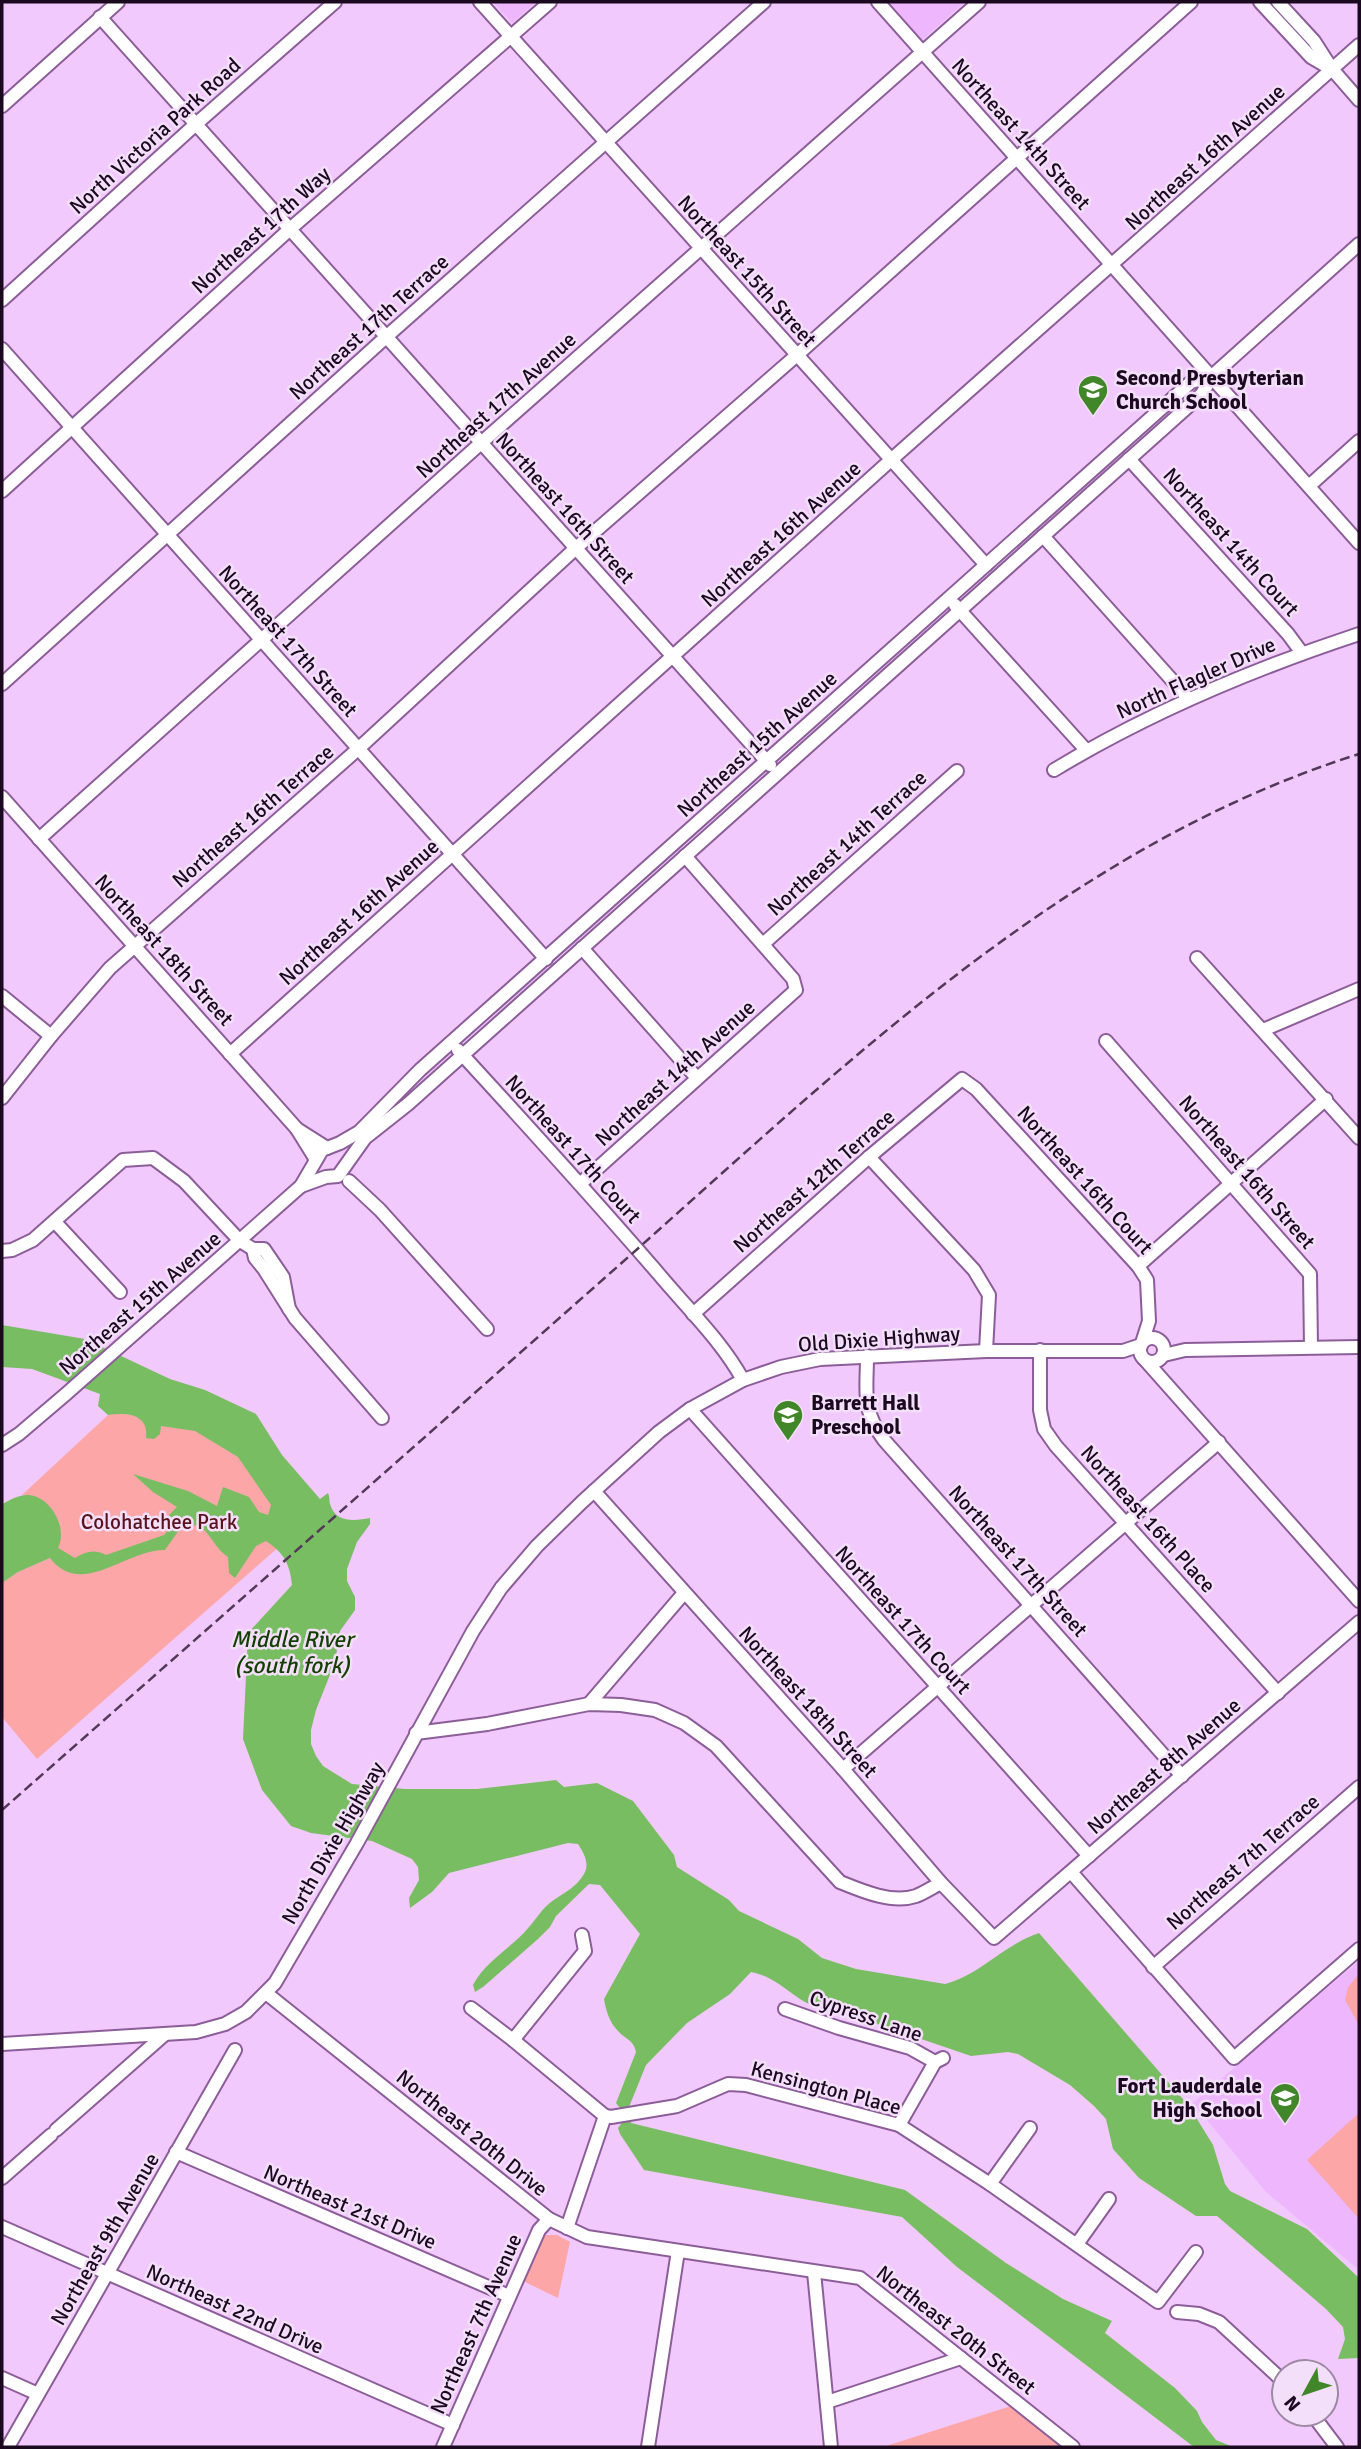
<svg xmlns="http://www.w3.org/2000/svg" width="1361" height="2449" viewBox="0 0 1361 2449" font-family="Signika,sans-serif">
<rect width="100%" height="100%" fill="#f1c9fd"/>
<g fill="#edb6fd">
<polygon points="493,2 536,2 512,23"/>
<polygon points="889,2 965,2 922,40"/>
<polygon points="1359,1961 1359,2270 1266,2192 1193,2103"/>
</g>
<g fill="#fca6a7">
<path d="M 121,1413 L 207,1431 L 247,1450 L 283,1504 L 281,1545 L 37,1759 L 2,1717 L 2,1583 L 18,1572 L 50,1558 L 55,1514 C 45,1504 38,1494 22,1495 L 108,1415 Z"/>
<polygon points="1359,1974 1359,2025 1345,2000 1348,1987"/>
<polygon points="1359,2113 1359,2219 1307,2160"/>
<polygon points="544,2235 557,2235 570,2242 558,2298 523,2281"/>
<polygon points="1011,2406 1063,2447 883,2447"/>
</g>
<path fill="#79bd63" d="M 2,1325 L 85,1339 L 170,1379 L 205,1390 L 256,1414 L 282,1455 L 320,1499 L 328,1493 C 330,1497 329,1501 330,1504 C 335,1523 355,1521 370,1518 L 370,1524 L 357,1542 L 347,1569 L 347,1581 L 355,1597 L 355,1610 L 340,1631 L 335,1662 L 316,1710 L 311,1730 L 311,1744 L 316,1756 L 323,1766 L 352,1784 L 405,1789 L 477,1789 L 556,1780 L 564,1787 L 597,1783 L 633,1801 L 674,1855 L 677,1867 L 729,1900 L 739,1911 L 798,1939 L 822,1958 L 856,1969 L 945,1984 C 980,1975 1005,1944 1039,1933 L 1189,2106 L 1213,2145 L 1225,2184 L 1230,2191 L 1307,2229 L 1359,2278 L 1359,2358 L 1338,2359 L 1345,2339 L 1343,2327 L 1326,2309 L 1217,2216 L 1196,2216 L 1139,2178 L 1113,2149 L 1106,2119 L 1094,2106 L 1070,2085 L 1018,2054 L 1008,2052 L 971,2056 L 854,2016 C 838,2015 819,2010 805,2002 C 786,1991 773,1976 751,1972 L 730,1994 L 687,2023 L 646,2065 L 629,2107 L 631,2123 L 905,2190 L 1006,2263 L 1063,2299 L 1112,2321 L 1105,2333 L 1175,2388 L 1197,2411 L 1202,2422 L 1216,2440 L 1233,2447 L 1195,2447 L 1190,2444 L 957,2267 L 902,2217 L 644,2170 L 620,2134 L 618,2128 L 621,2124 L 620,2108 L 616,2103 L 636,2052 C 634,2040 625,2039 618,2031 C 609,2022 606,2010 604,1999 L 640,1934 L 600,1885 L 589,1884 L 556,1916 L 550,1927 L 538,1939 L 483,1987 L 475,1992 L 473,1985 C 486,1960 512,1948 529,1927 C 537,1918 542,1909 551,1902 C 562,1894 577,1887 584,1874 C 590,1864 584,1853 578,1844 L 568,1843 L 449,1873 L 432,1892 L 410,1908 L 409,1898 L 419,1880 L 418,1867 L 412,1859 L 372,1841 L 311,1833 L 291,1826 L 262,1790 L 243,1739 L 248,1633 L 292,1585 C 290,1564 284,1553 266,1541 L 256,1546 L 235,1578 L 229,1573 L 228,1557 C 208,1543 212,1525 184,1523 L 165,1550 C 127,1549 81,1599 50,1558 L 18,1572 L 2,1583 L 2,1504 C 10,1500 19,1494 29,1495 C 51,1497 68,1528 58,1548 L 75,1558 C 86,1551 95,1549 106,1555 L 164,1535 L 173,1524 L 169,1515 L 177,1507 L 153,1492 L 133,1474 L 188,1491 L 217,1506 L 223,1487 L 249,1497 L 259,1512 L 268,1515 L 271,1505 L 238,1457 L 195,1431 L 161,1426 L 160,1434 L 154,1439 L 146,1438 C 149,1414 127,1412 108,1415 L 98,1406 L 100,1394 L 32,1369 L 2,1367 Z"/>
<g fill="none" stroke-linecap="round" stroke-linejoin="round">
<g stroke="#8c5e99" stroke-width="16">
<g id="minor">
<polyline points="480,2 986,565"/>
<polyline points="878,2 1359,543"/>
<polyline points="1260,2 1311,57 1328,67"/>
<polyline points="1278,2 1314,41 1332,69 1359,100"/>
<polyline points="100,17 770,765"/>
<polyline points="2,106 118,2"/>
<polyline points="2,300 196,124 335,2"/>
<polyline points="2,349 546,959"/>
<polyline points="1129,459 1288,634 1302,653"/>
<polyline points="1309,486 1359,441"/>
<polyline points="2,491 290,229 550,2"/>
<polyline points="1043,536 1188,698"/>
<polyline points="955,605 1086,750"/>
<polyline points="2,684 386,337 764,2"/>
<path d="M 1054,770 C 1150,712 1253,669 1359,634"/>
<polyline points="2,797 297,1129"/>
<polyline points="39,839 481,443 979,2"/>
<polyline points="763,944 957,771"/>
<polyline points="582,948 697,1078"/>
<polyline points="1197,958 1359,1138"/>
<polyline points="2,996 51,1036"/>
<polyline points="1263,1030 1359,989"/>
<polyline points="1106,1041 1310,1274 1311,1347"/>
<path d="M 458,1050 C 525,1123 592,1197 657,1272 C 686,1307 721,1340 743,1380"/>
<polyline points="230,1054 892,459 1359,45"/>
<polyline points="2,1098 51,1036 110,968 358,749 576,548 797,355 1191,2"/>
<polyline points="869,1157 974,1270 989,1295 986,1351"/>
<polyline points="315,1158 297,1129 327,1148"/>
<polyline points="349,1181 380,1210 487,1329"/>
<polyline points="580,1184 796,990 793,979 685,856"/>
<polyline points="301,1186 326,1177 338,1176 365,1138 408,1104 1202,394 1212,376 1359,244"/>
<polyline points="55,1222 120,1292"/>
<polyline points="253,1249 255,1258 264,1269 295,1318 382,1418"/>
<polyline points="2,1251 12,1250 33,1240 123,1160 153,1158 184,1181 240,1241 253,1249 264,1249 283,1277 289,1309"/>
<polyline points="1138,1266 1326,1099"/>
<polyline points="693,1314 869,1157 962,1079 976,1089 1138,1266 1147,1280 1149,1321 1142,1343"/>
<circle cx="1152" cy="1350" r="12"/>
<polyline points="1040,1350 1040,1410 1044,1429 1056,1446 1278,1693"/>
<polyline points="1164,1355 1185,1350 1359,1347"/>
<path d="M 867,1356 C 867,1392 861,1409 884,1440 L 1182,1776"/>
<polyline points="1146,1361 1359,1601"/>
<polyline points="690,1409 1089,1856"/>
<polyline points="2,1445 19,1434 66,1394 301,1186 322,1150 340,1143 359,1132 420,1070 1191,382 1212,376"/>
<polyline points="594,1491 843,1769 941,1883 994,1938 1359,1622"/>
<polyline points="589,1704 684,1593"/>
<path d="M 416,1733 L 487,1724 L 589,1704 L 621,1705 L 655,1710 L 684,1723 L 716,1746 L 840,1882 C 862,1891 892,1904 916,1896 C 924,1893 933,1887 941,1883"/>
<polyline points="843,1769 1219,1442"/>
<polyline points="1071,1872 1234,2058 1359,1949"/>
<polyline points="1153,1967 1359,1787"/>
<polyline points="266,1993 549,2219 587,2237 860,2278 1073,2447"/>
<polyline points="471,2008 513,2040 605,2116"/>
<polyline points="785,2009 839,2028 910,2048 935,2062"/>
<polyline points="513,2040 585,1951 582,1935"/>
<polyline points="2,2044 196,2032 225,2024 246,2012 275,1983 357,1843 473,1631 501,1588 537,1546 582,1502 659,1432 690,1409 743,1380 781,1367 820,1359 986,1351 1123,1351 1141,1345"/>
<polyline points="605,2116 611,2117 677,2106 728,2084 746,2085 899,2125 990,2184 1158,2302 1196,2252"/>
<polyline points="899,2125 935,2062 943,2058"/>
<polyline points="56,2130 164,2035"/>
<polyline points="176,2152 509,2296"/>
<polyline points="2,2178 51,2135"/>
<polyline points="990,2184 1030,2128"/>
<polyline points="2,2227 453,2425"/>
<polyline points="567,2228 605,2116"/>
<polyline points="1077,2244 1109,2199"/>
<polyline points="814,2272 831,2447"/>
<polyline points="1177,2312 1199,2314 1219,2322 1284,2382"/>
<polyline points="2,2378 38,2394"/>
<polyline points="827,2402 961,2358"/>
<polyline points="1312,2414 1337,2447"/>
<polyline points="8,2447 235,2050"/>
<polyline points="443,2447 539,2230 549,2219"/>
<polyline points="648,2447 678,2251"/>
</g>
</g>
<use href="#minor" stroke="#fff" stroke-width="12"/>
<path stroke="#513957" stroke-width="2.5" stroke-dasharray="10 5" stroke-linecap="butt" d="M 2,1810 C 204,1632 406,1454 608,1275 C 837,1073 1061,848 1359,754"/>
</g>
<defs>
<g id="school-pin" transform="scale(1.575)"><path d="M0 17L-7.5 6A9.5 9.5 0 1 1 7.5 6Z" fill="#42862a" stroke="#f3dff9"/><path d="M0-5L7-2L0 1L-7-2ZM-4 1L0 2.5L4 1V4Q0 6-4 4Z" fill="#fff"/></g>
</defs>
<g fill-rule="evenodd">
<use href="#school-pin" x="1093" y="390"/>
<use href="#school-pin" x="788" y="1415"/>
<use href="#school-pin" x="1285" y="2098"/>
</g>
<g text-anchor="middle" stroke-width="5" stroke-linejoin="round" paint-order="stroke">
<g font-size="21" fill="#1b0920" stroke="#f3dff9">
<text transform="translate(1021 134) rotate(48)" y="7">Northeast 14th Street</text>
<text transform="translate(155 136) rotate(-42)" y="7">North Victoria Park Road</text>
<text transform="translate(1205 157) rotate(-42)" y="7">Northeast 16th Avenue</text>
<text transform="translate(261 230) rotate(-42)" y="7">Northeast 17th Way</text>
<text transform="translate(747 271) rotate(48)" y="7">Northeast 15th Street</text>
<text transform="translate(369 327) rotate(-42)" y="7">Northeast 17th Terrace</text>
<text transform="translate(496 405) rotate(-42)" y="7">Northeast 17th Avenue</text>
<text transform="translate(565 508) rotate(48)" y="7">Northeast 16th Street</text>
<text transform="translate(781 534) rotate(-42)" y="7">Northeast 16th Avenue</text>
<text transform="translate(1231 542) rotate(48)" y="7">Northeast 14th Court</text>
<text transform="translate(288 641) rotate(48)" y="7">Northeast 17th Street</text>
<text transform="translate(1196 678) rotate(-24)" y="7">North Flagler Drive</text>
<text transform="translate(757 744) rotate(-42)" y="7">Northeast 15th Avenue</text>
<text transform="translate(253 816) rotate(-41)" y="7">Northeast 16th Terrace</text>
<text transform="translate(847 843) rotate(-42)" y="7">Northeast 14th Terrace</text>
<text transform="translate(359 912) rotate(-42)" y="7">Northeast 16th Avenue</text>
<text transform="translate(164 950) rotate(48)" y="7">Northeast 18th Street</text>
<text transform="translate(675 1073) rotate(-42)" y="7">Northeast 14th Avenue</text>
<text transform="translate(573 1149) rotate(48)" y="7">Northeast 17th Court</text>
<text transform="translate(1247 1172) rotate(49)" y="7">Northeast 16th Street</text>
<text transform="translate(1085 1180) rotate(48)" y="7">Northeast 16th Court</text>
<text transform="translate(814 1181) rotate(-41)" y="7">Northeast 12th Terrace</text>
<text transform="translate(140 1303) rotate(-41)" y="7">Northeast 15th Avenue</text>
<text transform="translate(879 1339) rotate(-4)" y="7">Old Dixie Highway</text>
<text transform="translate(1148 1519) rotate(48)" y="7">Northeast 16th Place</text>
<text transform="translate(1018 1561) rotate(48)" y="7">Northeast 17th Street</text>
<text transform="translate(903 1620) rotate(48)" y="7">Northeast 17th Court</text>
<text transform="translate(808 1702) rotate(48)" y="7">Northeast 18th Street</text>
<text transform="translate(1164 1766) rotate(-41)" y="7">Northeast 8th Avenue</text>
<text transform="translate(333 1843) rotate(-60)" y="7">North Dixie Highway</text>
<text transform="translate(1243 1862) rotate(-41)" y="7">Northeast 7th Terrace</text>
<text transform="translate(866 2016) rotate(19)" y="7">Cypress Lane</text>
<text transform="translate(826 2088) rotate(15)" y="7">Kensington Place</text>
<text transform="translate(472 2133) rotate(39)" y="7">Northeast 20th Drive</text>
<text transform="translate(350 2207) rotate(23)" y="7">Northeast 21st Drive</text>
<text transform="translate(105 2239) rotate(-60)" y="7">Northeast 9th Avenue</text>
<text transform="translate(235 2309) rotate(24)" y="7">Northeast 22nd Drive</text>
<text transform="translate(476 2324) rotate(-66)" y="7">Northeast 7th Avenue</text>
<text transform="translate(956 2330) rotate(38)" y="7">Northeast 20th Street</text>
</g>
<g font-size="21" font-weight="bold" fill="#1b0920" stroke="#f3dff9" text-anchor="start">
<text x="1116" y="385">Second Presbyterian<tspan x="1116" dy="24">Church School</tspan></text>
<text x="811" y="1410">Barrett Hall<tspan x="811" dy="24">Preschool</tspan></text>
<text x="1262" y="2093" text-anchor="end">Fort Lauderdale<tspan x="1262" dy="24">High School</tspan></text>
</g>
<g font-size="21" fill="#5a121c" stroke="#f3dff9">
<text x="159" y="1529">Colohatchee Park</text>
</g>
<g font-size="23" font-style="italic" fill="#133f00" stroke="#f3dff9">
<text x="292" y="1647">Middle River<tspan x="292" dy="26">(south fork)</tspan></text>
</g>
</g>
<rect width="1361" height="2449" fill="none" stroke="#1b0920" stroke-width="7"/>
<g transform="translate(1305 2393) rotate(230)"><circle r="33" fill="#f3dff9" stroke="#9d89a2" stroke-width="2"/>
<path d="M0-5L12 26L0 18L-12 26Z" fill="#42862a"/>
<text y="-10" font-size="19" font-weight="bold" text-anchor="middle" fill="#1b0920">N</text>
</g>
</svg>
